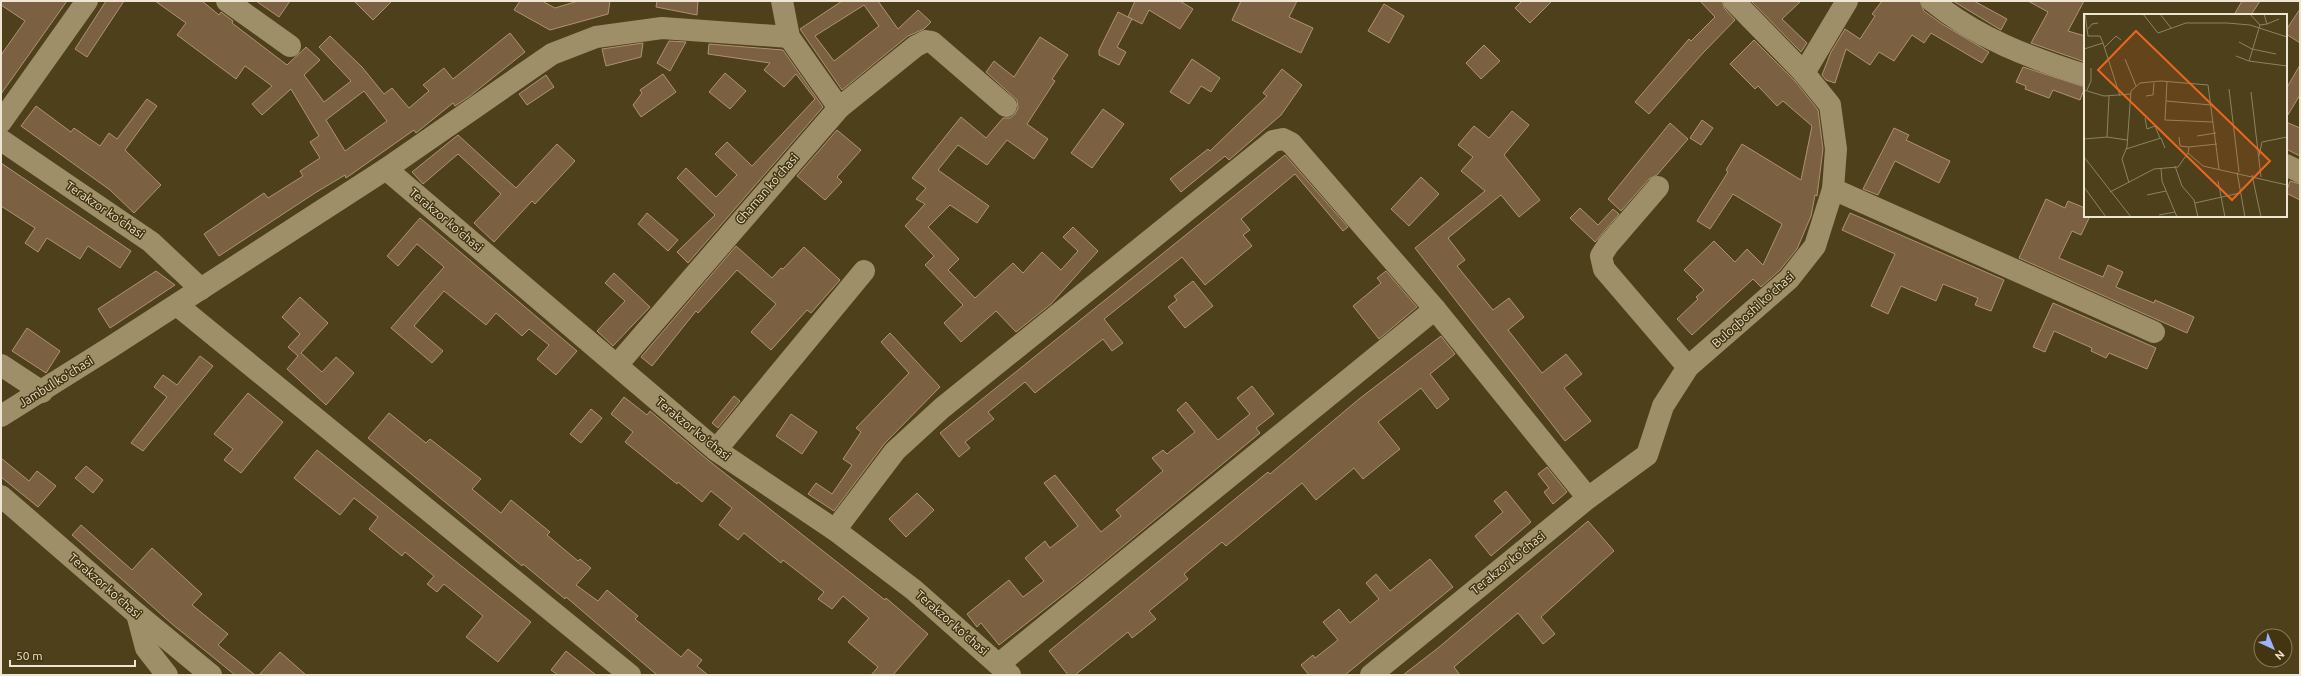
<svg xmlns="http://www.w3.org/2000/svg" width="2301" height="676" viewBox="0 0 2301 676" font-family="Ubuntu,sans-serif">
<rect width="100%" height="100%" fill="#4d401a"/>
<g fill="#7c6042" stroke="#af9271" fill-rule="evenodd">
<polygon points="1,1 67,1 1,94 1,55 25,21 1,5"/>
<polygon points="106,1 124,1 87,57 75,49"/>
<path d="M 155,1 L 202,1 L 219,15 L 221,12 L 233,21 L 232,23 L 287,65 L 306,47 L 320,60 L 304,75 L 324,102 L 351,81 L 319,47 L 330,36 L 362,67 L 384,94 L 392,88 L 409,108 L 429,91 L 423,85 L 444,68 L 453,79 L 510,33 L 525,52 L 470,96 L 455,106 L 453,103 L 416,133 L 414,130 L 346,178 L 345,175 L 315,193 L 219,256 L 204,234 L 264,193 L 268,198 L 303,176 L 300,171 L 320,158 L 310,142 L 319,136 L 291,89 L 262,115 L 252,104 L 272,86 L 245,66 L 236,79 L 177,35 L 186,23 ZM 364,91 L 387,121 L 345,151 L 326,120 Z"/>
<polygon points="256,1 290,1 279,17"/>
<polygon points="354,1 392,1 373,20"/>
<polygon points="520,1 542,1 555,8 578,1 610,1 608,14 550,30 514,10"/>
<polygon points="657,1 698,1 697,15 656,7"/>
<path d="M 842,1 L 878,1 L 898,29 L 918,10 L 931,22 L 924,29 L 908,36 L 842,90 L 800,29 ZM 864,5 L 879,26 L 834,61 L 815,36 Z"/>
<polygon points="1135,1 1180,1 1193,9 1180,29 1149,10 1142,24 1128,17"/>
<polygon points="1241,1 1297,1 1289,17 1313,28 1301,53 1232,20"/>
<polygon points="1522,1 1552,1 1530,23 1515,8"/>
<polygon points="1700,1 1722,1 1725,9 1735,20 1703,53 1649,114 1635,102 1689,39 1691,41 1715,17"/>
<polygon points="1751,1 1801,1 1782,19 1807,43 1801,52"/>
<polygon points="1882,1 1920,1 1924,11 1942,24 1989,52 1982,63 1931,33 1924,43 1912,35 1894,61 1879,52 1870,65 1846,49 1835,83 1826,80 1822,75 1831,52 1845,29 1860,39 1875,16 1872,14"/>
<polygon points="1953,1 1974,1 2007,19 2001,30"/>
<polygon points="2028,1 2084,1 2068,31 2085,36 2085,62 2031,43 2048,12"/>
<polygon points="2242,1 2260,1 2251,15 2234,15"/>
<polygon points="1384,4 1404,16 1389,43 1368,31"/>
<polygon points="2300,9 2300,43 2286,34 2286,30"/>
<polygon points="1118,12 1132,19 1117,47 1126,52 1119,65 1099,55 1099,50"/>
<polygon points="1040,37 1068,55 1052,79 1055,81 1027,124 1048,139 1034,159 1007,140 987,165 958,145 938,170 989,206 977,223 950,205 928,227 959,259 948,270 975,298 1013,263 1023,273 1042,252 1061,270 1078,251 1063,237 1073,227 1098,251 1051,304 1016,332 996,311 961,342 944,323 963,305 925,265 934,256 905,226 925,204 916,199 926,188 912,178 961,117 986,138 1003,118 1010,118 1015,114 1018,108 1017,100 986,72 994,61 1014,77"/>
<polygon points="1754,40 1795,81 1818,110 1823,149 1817,196 1815,195 1811,216 1797,249 1780,270 1761,287 1753,279 1692,335 1677,319 1698,299 1696,297 1704,290 1684,270 1714,241 1735,262 1747,249 1763,265 1782,224 1733,194 1710,229 1697,221 1728,172 1726,170 1742,144 1801,180 1812,126 1783,101 1777,106 1758,86 1755,89 1730,64"/>
<polygon points="669,41 686,42 670,71 657,63"/>
<polygon points="643,43 641,57 606,66 602,49"/>
<polygon points="709,44 783,50 823,107 688,263 677,252 715,215 677,178 686,168 716,197 737,175 715,154 727,142 752,166 815,99 796,74 784,87 764,70 770,63 708,54"/>
<polygon points="1484,45 1500,61 1481,79 1466,63"/>
<polygon points="1192,59 1220,78 1211,92 1201,86 1189,104 1170,92"/>
<polygon points="2300,65 2300,95 2286,118 2286,89"/>
<polygon points="2023,67 2085,87 2080,100 2053,90 2049,98 2025,89 2026,86 2016,82"/>
<polygon points="1282,69 1302,85 1281,115 1229,160 1225,156 1181,192 1170,179 1208,149 1210,151 1267,96 1263,93"/>
<polygon points="725,73 746,91 730,109 709,92"/>
<polygon points="663,74 676,92 641,117 633,105 642,93 640,90"/>
<polygon points="546,75 554,87 527,105 519,94"/>
<polygon points="147,99 157,106 125,150 161,185 134,213 110,190 21,126 36,106 71,132 74,128 100,146 109,133 117,139"/>
<polygon points="1103,109 1124,124 1092,168 1071,153"/>
<polygon points="1512,111 1529,125 1504,155 1540,200 1519,217 1501,195 1448,238 1465,260 1457,266 1493,310 1509,298 1524,317 1508,330 1542,373 1566,354 1582,374 1564,388 1591,421 1565,441 1415,248 1485,191 1461,171 1473,157 1458,145 1474,126 1489,138"/>
<polygon points="1702,120 1713,128 1701,145 1690,138"/>
<polygon points="2286,122 2300,128 2300,156 2286,149"/>
<polygon points="1670,123 1688,139 1657,175 1649,179 1621,211 1608,199"/>
<polygon points="1894,128 1909,135 1906,140 1950,161 1939,183 1895,161 1878,195 1863,189"/>
<polygon points="837,130 861,150 837,177 842,182 825,200 797,176"/>
<polygon points="458,135 516,188 557,144 575,161 535,204 532,201 494,242 474,223 501,194 458,154 423,184 412,172"/>
<polygon points="1285,155 1348,227 1343,231 1295,174 1241,219 1250,230 1243,235 1252,246 1205,285 1182,257 1104,319 1123,343 1112,351 1103,339 1035,393 1025,382 988,412 994,419 965,442 970,448 959,457 940,433"/>
<polygon points="1,163 131,251 120,268 88,246 80,259 47,238 38,252 25,243 35,228 1,206"/>
<polygon points="1421,177 1439,194 1409,226 1391,209"/>
<polygon points="2290,181 2300,184 2300,200 2286,193"/>
<polygon points="2046,199 2065,208 2068,201 2085,208 2085,216 2090,216 2081,235 2072,231 2059,258 2103,277 2108,265 2123,272 2116,287 2154,303 2155,300 2194,317 2187,333 2019,258"/>
<polygon points="1580,208 1598,225 1613,209 1619,214 1595,242 1570,218"/>
<polygon points="647,213 678,240 668,251 638,224"/>
<polygon points="1850,213 2004,280 1991,311 1975,305 1978,298 1943,284 1936,301 1901,286 1888,314 1871,306 1895,254 1842,230"/>
<polygon points="420,218 577,351 556,375 537,359 549,345 529,329 522,336 496,313 486,325 444,291 414,326 443,351 432,363 391,328 444,267 417,244 398,266 387,256"/>
<polygon points="736,246 772,278 781,268 783,269 804,247 840,280 811,313 807,310 771,350 751,332 776,304 737,270 698,313 696,311 652,366 641,357"/>
<polygon points="156,271 175,285 110,328 98,309"/>
<polygon points="1386,271 1417,307 1379,339 1353,306 1381,283 1377,278"/>
<polygon points="614,273 650,307 613,346 597,331 625,301 605,283"/>
<polygon points="1193,281 1213,306 1185,328 1168,307 1177,300 1174,296"/>
<polygon points="300,297 328,323 301,353 322,372 336,357 354,373 326,405 287,369 298,356 288,347 300,334 282,317"/>
<polygon points="2053,303 2156,348 2147,369 2109,353 2106,358 2091,351 2092,348 2054,331 2045,352 2033,347"/>
<polygon points="27,328 60,351 46,373 12,351"/>
<polygon points="890,333 940,387 885,443 834,511 808,494 816,483 832,494 852,465 843,459 861,432 856,428 909,373 881,342"/>
<polygon points="1441,336 1455,354 1430,374 1449,399 1437,409 1421,388 1378,422 1400,449 1363,479 1354,468 1316,500 1302,483 1226,546 1222,542 1184,574 1188,579 1149,611 1156,619 1132,638 1128,632 1075,675 1068,675 1049,651 1268,472 1270,474 1359,399"/>
<polygon points="200,356 213,366 143,451 131,443 167,397 154,387 163,375 177,385"/>
<polygon points="1252,386 1274,414 1256,428 1260,433 1082,580 999,645 981,623 977,627 967,614 1009,580 1023,597 1044,581 1025,558 1045,541 1050,548 1078,526 1044,483 1055,475 1101,532 1121,516 1116,510 1163,471 1152,458 1163,450 1167,454 1195,432 1177,410 1186,402 1218,440 1250,414 1237,398"/>
<polygon points="248,393 283,422 241,473 224,460 233,449 214,434"/>
<polygon points="734,396 740,401 718,428 712,423"/>
<polygon points="624,397 647,415 650,411 708,460 885,600 886,598 928,634 893,675 871,675 878,667 848,642 869,618 843,596 832,609 818,599 824,592 783,560 781,563 744,533 738,540 719,525 732,508 711,491 702,502 678,482 677,484 625,442 633,432 611,414"/>
<polygon points="591,409 602,418 581,443 570,434"/>
<polygon points="389,413 426,443 430,439 481,479 472,489 501,513 511,500 550,532 547,535 578,561 580,559 591,568 576,585 598,601 607,590 638,616 635,619 681,657 688,649 702,660 697,666 708,675 657,675 566,597 565,599 523,564 522,566 368,438"/>
<polygon points="791,414 817,432 802,454 776,436"/>
<polygon points="317,450 531,622 498,662 466,637 483,616 444,584 437,592 427,584 434,576 405,552 402,556 369,529 378,517 354,498 340,515 294,478"/>
<polygon points="1,458 29,481 37,471 56,486 38,507 1,477"/>
<polygon points="86,466 103,480 93,493 75,478"/>
<polygon points="1547,467 1567,492 1553,504 1544,492 1549,488 1538,474"/>
<polygon points="1506,491 1531,522 1491,556 1475,536 1503,512 1494,501"/>
<polygon points="917,493 934,510 906,537 889,519"/>
<polygon points="1588,521 1614,551 1541,617 1555,634 1543,644 1518,613 1454,667 1460,675 1403,675 1438,648"/>
<polygon points="81,525 132,570 152,548 202,594 192,605 228,634 218,645 255,675 235,675 172,624 72,535"/>
<polygon points="1430,559 1453,587 1345,675 1309,675 1301,665 1313,655 1315,658 1338,640 1323,622 1339,609 1350,623 1379,599 1366,583 1376,574 1390,591"/>
<polygon points="566,651 596,675 558,675 551,670"/>
<polygon points="280,652 306,675 259,675"/>
</g>
<g fill="none" stroke-linecap="round" stroke-linejoin="round">
<g stroke="#9f8f68" stroke-width="22">
<polyline points="227,1 290,46"/>
<path d="M 1932,1 C 1977,38 2030,58 2085,75"/>
<polyline points="1804,73 1847,1"/>
<polyline points="839,108 916,46 926,41 932,42 1006,106"/>
<polyline points="1,122 87,1"/>
<polyline points="1,140 151,242 201,289"/>
<polyline points="2286,165 2300,172"/>
<polyline points="386,169 716,450 835,530 914,590 1010,675"/>
<polyline points="1658,187 1608,245 1601,256 1604,269 1688,367"/>
<polyline points="1833,189 2154,332"/>
<polyline points="177,305 630,675"/>
<polyline points="1,365 42,392"/>
<polyline points="617,365 839,108 789,37 782,1"/>
<polyline points="1,416 111,347 386,169 552,54 596,37 662,28 789,37"/>
<polyline points="716,450 864,271"/>
<polyline points="1,496 137,614 211,675"/>
<polyline points="835,530 895,451 942,408 1273,141 1283,139 1291,143 1435,309 1588,498"/>
<polyline points="137,614 146,648 167,675"/>
<polyline points="999,664 1435,309"/>
<polyline points="1371,675 1588,498 1647,455 1663,406 1688,367 1789,279 1815,246 1833,189 1836,149 1830,105 1804,73 1734,1"/>
</g>
</g>
<g text-anchor="middle" stroke-width="3" stroke-linejoin="round" paint-order="stroke">
<g font-size="12" fill="#eee6d2" stroke="#43350f">
<text transform="translate(767 189) rotate(-49)" y="4">Chaman koʻchasi</text>
<text transform="translate(105 210) rotate(34)" y="4">Terakzor koʻchasi</text>
<text transform="translate(446 220) rotate(40)" y="4">Terakzor koʻchasi</text>
<text transform="translate(1753 310) rotate(-42)" y="4">Buloqboshi koʻchasi</text>
<text transform="translate(56 382) rotate(-32)" y="4">Jambul koʻchasi</text>
<text transform="translate(693 429) rotate(39)" y="4">Terakzor koʻchasi</text>
<text transform="translate(1508 563) rotate(-39)" y="4">Terakzor koʻchasi</text>
<text transform="translate(105 586) rotate(41)" y="4">Terakzor koʻchasi</text>
<text transform="translate(952 623) rotate(41)" y="4">Terakzor koʻchasi</text>
</g>
</g>
<g transform="translate(2084 14)">
<rect width="203" height="203" fill="#4d401a"/>
<path fill="none" stroke="#8d8264" stroke-width="1" d="M 1,0 L 4,22 L 16,22 L 19,29 L 36,82M 59,0 L 74,19 L 102,9 L 143,9 L 166,11 L 203,23M 76,0 L 87,14M 166,0 L 176,11 L 165,47 L 203,52M 183,10 L 195,5M 176,11 L 183,10 L 180,0M 4,15 L 8,10 L 14,9M 155,28 L 168,35 L 192,40M 21,33 L 32,22 L 37,26M 0,35 L 19,29M 152,42 L 165,47M 41,45 L 52,72M 83,67 L 81,106 L 129,108M 145,75 L 155,158M 0,76 L 20,82 L 47,80M 3,76 L 7,67 L 7,54M 167,78 L 177,163M 62,82 L 69,81 L 70,69M 82,87 L 127,91M 61,104 L 63,115 L 71,112 L 76,124M 113,122 L 132,119M 23,123 L 25,82M 95,123 L 96,132 L 105,133M 0,125 L 23,123 L 43,126M 42,135 L 77,124 L 81,134M 104,139 L 119,152 L 203,171M 175,142 L 178,128 L 203,123M 0,143 L 47,203M 91,152 L 98,172 L 110,186 L 114,203M 77,154 L 78,167 L 93,203M 153,158 L 161,203M 168,161 L 177,203M 134,167 L 141,203M 45,169 L 38,145 L 43,133 L 47,77 L 56,69 L 77,67 L 124,71 L 135,155M 0,173 L 22,203M 26,178 L 70,155 L 94,153 L 104,139 L 105,133 L 133,130M 63,181 L 82,177M 111,189 L 156,179M 75,201 L 91,198"/>
<path fill="#e96720" fill-opacity="0.15" stroke="#e96720" stroke-width="2" d="M 52,17 L 186,147 L 148,186 L 14,56 Z"/>
<rect width="203" height="203" fill="none" stroke="#eee6d2" stroke-width="2"/>
</g>
<rect width="2301" height="676" fill="none" stroke="#eee6d2" stroke-width="4"/>
<g transform="translate(2273 648) rotate(136)"><circle r="19" fill="#43350f" stroke="#877c5d"/>
<path d="M0-3L7 15L0 10L-7 15Z" fill="#9bb4fd"/>
<text y="-6" font-size="11" font-weight="bold" text-anchor="middle" fill="#eee6d2">N</text>
</g>
<path d="M10 660v6h125v-6" fill="none" stroke="#eee6d2" stroke-width="2"/>
<text x="16" y="660" font-size="12" fill="#eee6d2" stroke="#43350f" stroke-width="3" paint-order="stroke">50 m</text>
</svg>
